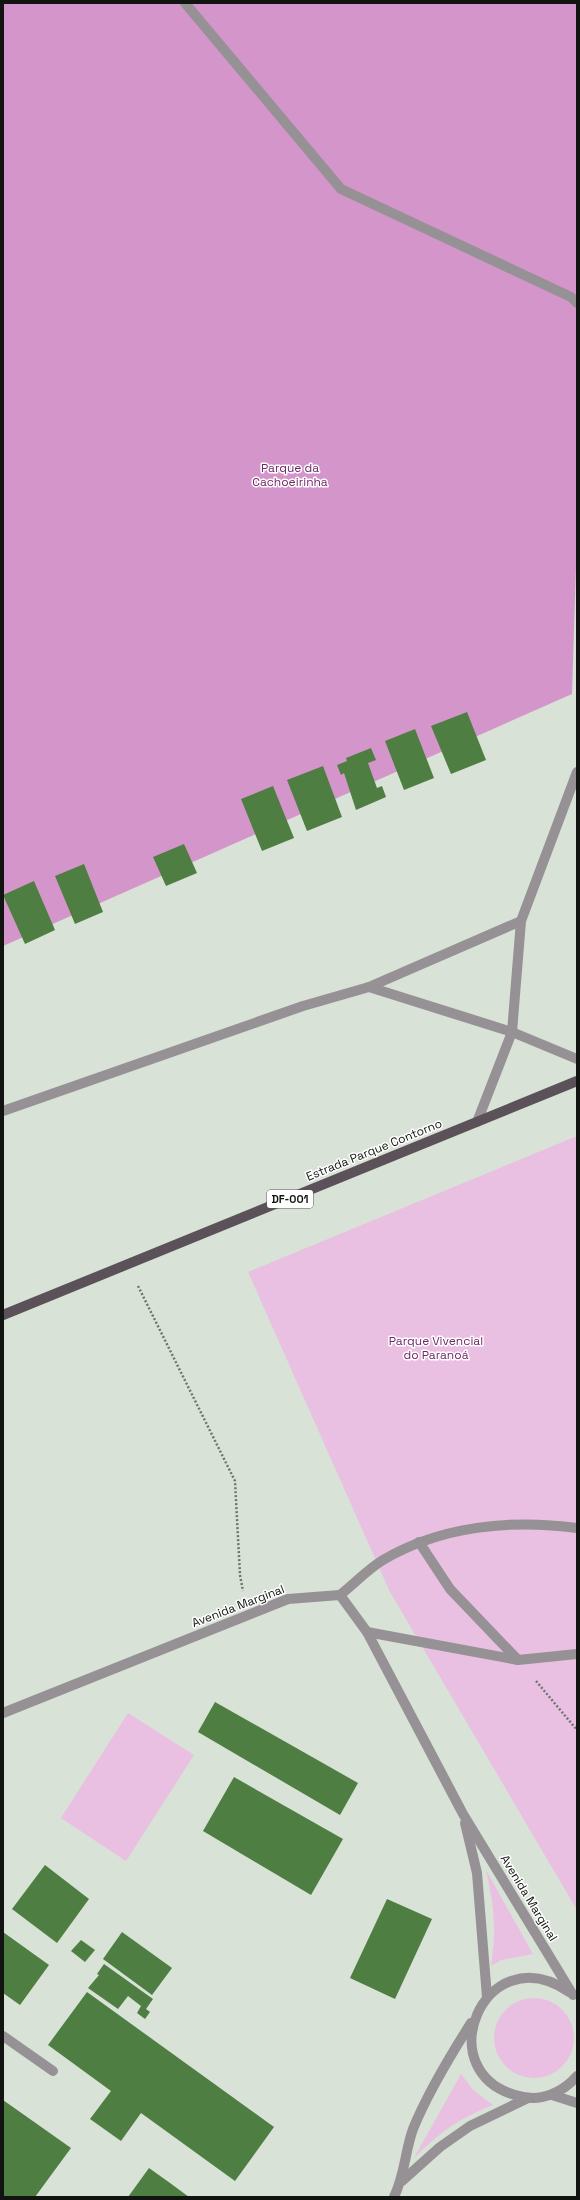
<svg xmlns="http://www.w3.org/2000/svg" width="580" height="2200" viewBox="0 0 580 2200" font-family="'Space Grotesk',sans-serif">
<rect width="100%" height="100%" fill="#d8e2d6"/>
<g fill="#e9c0e2">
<polygon points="577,1136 577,1910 390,1592 248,1272"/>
<polygon points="128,1713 194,1755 126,1861 61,1818"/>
<path d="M 486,1870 L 533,1954 L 501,1960 L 491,1966 C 497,1928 494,1907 486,1870 Z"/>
<circle cx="534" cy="2038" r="40"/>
<path d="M 461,2074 L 473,2090 L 493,2105 C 458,2119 440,2132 414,2158 Z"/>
</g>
<polygon fill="#d496ca" points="3,3 577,3 577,534 572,694 3,946"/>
<g fill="#4f7e43">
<polygon points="467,712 486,760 451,774 431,726"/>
<polygon points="415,729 434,778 404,790 385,741"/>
<polygon points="371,748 376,760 368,763 377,788 382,786 386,797 356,810 344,773 341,775 337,765 347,761 346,758"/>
<polygon points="323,766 342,817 307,831 287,780"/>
<polygon points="273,786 294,838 262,851 241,799"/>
<polygon points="184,844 197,873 166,886 153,857"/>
<polygon points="84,864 103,912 75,924 55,876"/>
<polygon points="34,881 55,930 25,944 3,895"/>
<polygon points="215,1702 358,1783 340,1815 198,1732"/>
<polygon points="234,1777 343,1839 311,1895 203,1831"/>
<polygon points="45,1865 89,1899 57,1943 12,1909"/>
<polygon points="387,1899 432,1919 395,1999 350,1978"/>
<polygon points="3,1932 49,1965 20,2005 3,1993"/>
<polygon points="122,1932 172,1968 152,1995 103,1959"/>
<polygon points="81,1940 95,1950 85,1962 71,1951"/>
<polygon points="104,1964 153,1999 146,2009 150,2012 145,2019 137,2013 141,2006 128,1996 118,2009 88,1988 99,1975 97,1974"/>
<polygon points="87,1992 274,2127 235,2181 141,2113 121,2141 90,2119 111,2091 48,2045"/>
<polygon points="3,2100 71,2148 35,2197 3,2197"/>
<polygon points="149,2168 170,2183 189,2197 128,2197"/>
</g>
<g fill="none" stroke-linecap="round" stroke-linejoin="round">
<g stroke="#70766e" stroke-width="2.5" stroke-dasharray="2 2" stroke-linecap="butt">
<polyline points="138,1286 235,1481 240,1575 243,1591"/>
<polyline points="536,1681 577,1730"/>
</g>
<g stroke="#969195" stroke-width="10">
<polyline points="185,3 341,189 571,297 577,303"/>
<polyline points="369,987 512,1032 577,1059"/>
<polyline points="3,1111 303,1006 369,987 521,921"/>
<polyline points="477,1122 512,1032 521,921 577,772"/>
<polyline points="419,1542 450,1589 518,1660 577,1654"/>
<path d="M 340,1595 C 354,1584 368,1569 383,1560 C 441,1526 511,1519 577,1528"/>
<polyline points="367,1632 518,1660"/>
<polyline points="3,1713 288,1599 340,1595 367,1632 463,1814 573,1995"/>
<polyline points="465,1823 477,1873 487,1997"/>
<path d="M 569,1992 C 484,1933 424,2077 523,2097 C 544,2101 564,2091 577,2076"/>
<polyline points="3,2036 53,2071"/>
<polyline points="552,2095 577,2103"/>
<polyline points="402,2181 440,2147 470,2126 528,2098"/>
<path d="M 394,2197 C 405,2174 405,2151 413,2129 C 428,2092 450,2056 471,2023"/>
</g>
<polyline stroke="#5b5159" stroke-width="10" points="3,1315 577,1081"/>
</g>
<g text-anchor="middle" stroke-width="3" stroke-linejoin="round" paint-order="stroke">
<rect fill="#fff" stroke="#585a58" stroke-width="1" x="267" y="1190" width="46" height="18" rx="3"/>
<g font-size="11" font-weight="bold" fill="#111410">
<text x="290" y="1203">DF-001</text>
</g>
<g font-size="12" fill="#702768" stroke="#fff">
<text x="290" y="472">Parque da<tspan x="290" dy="14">Cachoeirinha</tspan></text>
<text x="436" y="1345">Parque Vivencial<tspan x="436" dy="14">do Paranoá</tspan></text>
</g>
<g font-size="12" fill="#111410" stroke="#fff">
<text transform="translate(374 1150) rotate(-22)" y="4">Estrada Parque Contorno</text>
<text transform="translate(238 1606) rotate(-21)" y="4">Avenida Marginal</text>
<text transform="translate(529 1898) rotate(59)" y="4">Avenida Marginal</text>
</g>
</g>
<rect width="580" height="2200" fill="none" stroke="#111410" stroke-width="8"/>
</svg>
